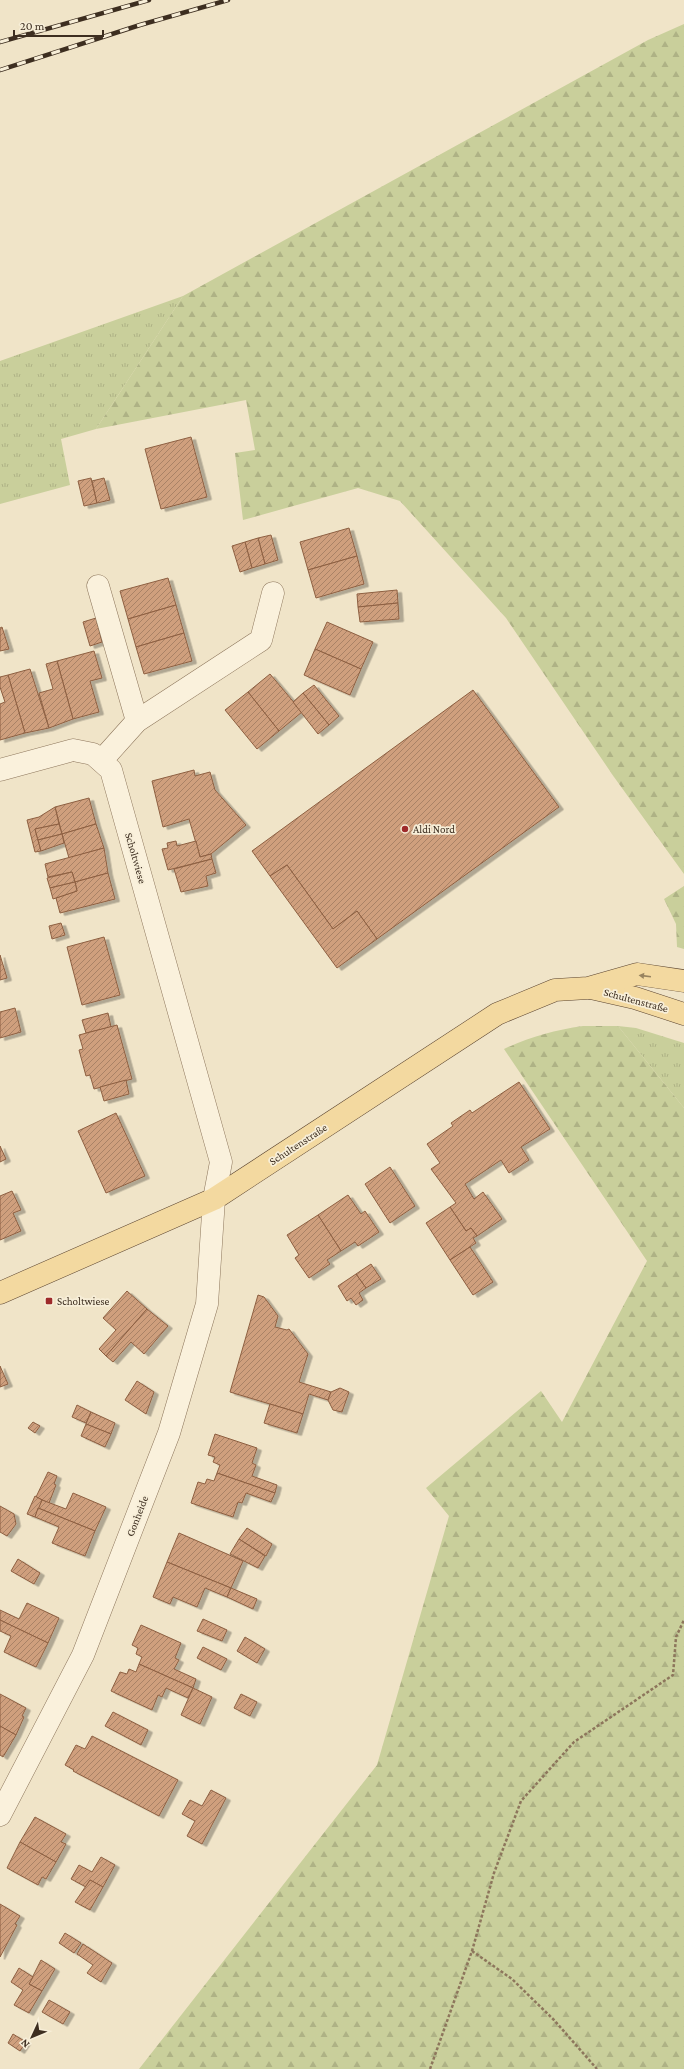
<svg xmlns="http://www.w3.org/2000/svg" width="684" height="2069" viewBox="0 0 684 2069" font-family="'Crimson Pro',serif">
<defs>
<pattern id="grass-tufts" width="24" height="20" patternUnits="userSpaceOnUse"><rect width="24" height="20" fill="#c9cf9b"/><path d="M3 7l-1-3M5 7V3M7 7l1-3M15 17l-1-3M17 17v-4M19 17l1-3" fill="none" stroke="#aeb285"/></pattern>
<pattern id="forest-firs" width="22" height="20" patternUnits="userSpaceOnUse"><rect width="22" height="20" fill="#c9cf9b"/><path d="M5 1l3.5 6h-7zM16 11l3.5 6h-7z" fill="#aeb285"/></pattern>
<pattern id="building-hatch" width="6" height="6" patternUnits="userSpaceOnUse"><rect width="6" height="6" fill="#cf9f7d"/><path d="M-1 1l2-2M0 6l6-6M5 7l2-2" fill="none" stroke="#a98266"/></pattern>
<filter id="shadow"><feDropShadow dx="4.5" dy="2.5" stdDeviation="0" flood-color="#0004"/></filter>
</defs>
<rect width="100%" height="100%" fill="#f0e4c8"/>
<g fill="url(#grass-tufts)">
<polygon points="183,296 96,429 61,439 70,485 0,504 0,361"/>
<polygon points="618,1026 636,1028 684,1043 684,1108"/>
</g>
<g fill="url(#forest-firs)">
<polygon points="684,24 684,874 614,777 506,618 400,501 358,488 243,520 235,453 255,450 246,400 96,429 183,296 648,40"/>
<polygon points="684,886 684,949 677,947 676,924 664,899"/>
<path d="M 583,1026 L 618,1026 L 684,1108 L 684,2069 L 139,2069 L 377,1765 L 449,1516 L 426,1488 L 541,1391 L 562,1422 L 647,1261 L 504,1049 C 530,1037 554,1030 583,1026 Z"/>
</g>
<g fill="url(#building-hatch)" stroke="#8d5f41" filter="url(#shadow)">
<polygon points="191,437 207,497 161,509 145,449"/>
<polygon points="91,478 97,503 84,506 78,481"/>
<polygon points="104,478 110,500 97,503 92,481"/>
<polygon points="349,528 357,556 308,570 300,542"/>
<polygon points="271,535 278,560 265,564 258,538"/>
<polygon points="258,538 265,564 252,568 245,542"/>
<polygon points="245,542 252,568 240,572 232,546"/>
<polygon points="357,556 364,584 316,598 308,570"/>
<polygon points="168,578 176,605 128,619 120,591"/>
<polygon points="397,590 398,603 358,607 357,594"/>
<polygon points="398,603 399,619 360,622 358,607"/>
<polygon points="176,605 184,633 136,647 128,619"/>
<polygon points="96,618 102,642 90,646 83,622"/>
<polygon points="327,622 373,642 361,669 315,649"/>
<polygon points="2,627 9,649 0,651 0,628"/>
<polygon points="184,633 192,661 144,674 136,647"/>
<polygon points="315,649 361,669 350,695 304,675"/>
<polygon points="94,651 102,678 90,681 99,712 73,719 57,661"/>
<polygon points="57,661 73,719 49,728 39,693 53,689 46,664"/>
<polygon points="30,669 49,728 25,733 8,675"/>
<polygon points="270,674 302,712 279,731 248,692"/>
<polygon points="8,675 25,733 0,740 0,704 5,702 0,687 0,677"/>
<polygon points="314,685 339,716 329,725 303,693"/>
<polygon points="473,690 559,807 377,939 357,911 333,929 287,865 270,876 252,851"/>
<polygon points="248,692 279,731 257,749 225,710"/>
<polygon points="303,693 329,725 318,734 293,702"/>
<polygon points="194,770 195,776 210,772 215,790 246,825 211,854 200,857 189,819 163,827 152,781"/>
<polygon points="89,798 96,824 62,834 55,807"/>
<polygon points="55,807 59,824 35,829 41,851 35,852 27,820 39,817"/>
<polygon points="59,824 62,834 38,840 35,829"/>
<polygon points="96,824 104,848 69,858 62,834"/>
<polygon points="62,834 64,843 41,851 38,840"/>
<polygon points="176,841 177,846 196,841 200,857 211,854 212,859 168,870 162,849 168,848 167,843"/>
<polygon points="104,848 108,873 75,882 72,872 48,877 45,864"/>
<polygon points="212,859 216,873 206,876 208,886 181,892 174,869"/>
<polygon points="287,865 333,929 357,911 377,939 337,968 270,876"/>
<polygon points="72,872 75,882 50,888 47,878"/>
<polygon points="108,873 115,899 60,913 56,898 77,891 75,882"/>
<polygon points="75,882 77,891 53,899 50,888"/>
<polygon points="61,923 65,935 52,939 49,926"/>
<polygon points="104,937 120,995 82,1005 67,947"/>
<polygon points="0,955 7,978 0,980"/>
<polygon points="15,1008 21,1032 0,1038 0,1012"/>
<polygon points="108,1013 111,1027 86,1033 82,1020"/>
<polygon points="117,1025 132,1079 94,1089 90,1075 86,1076 79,1050 83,1049 79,1035"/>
<polygon points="126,1080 129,1094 104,1101 100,1087"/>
<polygon points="519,1082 550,1129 521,1147 529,1160 509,1173 501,1160 465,1184 474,1199 483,1192 502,1219 477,1236 471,1228 466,1231 450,1207 456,1203 431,1169 440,1163 427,1144 453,1126 451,1123 470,1110 472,1113"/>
<polygon points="116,1113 145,1176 106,1193 78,1131"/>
<polygon points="0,1146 6,1159 0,1162"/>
<polygon points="390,1167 415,1206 390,1223 365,1184"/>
<polygon points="12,1191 21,1210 13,1213 21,1231 0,1240 0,1196"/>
<polygon points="348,1195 361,1214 365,1211 379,1232 358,1246 355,1242 341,1251 318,1215"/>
<polygon points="450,1207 466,1231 471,1228 477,1236 473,1238 476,1243 450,1260 426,1223"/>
<polygon points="318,1215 341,1251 327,1260 330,1264 309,1278 295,1258 299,1255 287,1235"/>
<polygon points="470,1247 493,1282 473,1295 450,1260"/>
<polygon points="371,1264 381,1279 366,1288 356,1274"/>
<polygon points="356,1274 366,1288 359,1293 363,1300 356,1305 351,1298 347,1301 338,1286"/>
<polygon points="127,1291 147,1309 106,1356 99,1349 116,1330 103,1318"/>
<polygon points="258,1295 264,1297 278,1316 275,1327 287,1330 289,1329 308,1354 299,1382 331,1392 328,1400 309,1394 303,1414 230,1392"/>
<polygon points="147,1309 168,1326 144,1354 131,1342 113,1362 106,1356"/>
<polygon points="0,1366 8,1384 0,1387"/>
<polygon points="137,1381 154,1392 146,1414 125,1400"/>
<polygon points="340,1388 349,1392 342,1412 333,1410 328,1400 331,1392"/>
<polygon points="270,1404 303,1414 297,1433 264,1423"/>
<polygon points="77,1405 91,1412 86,1423 72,1417"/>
<polygon points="91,1412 115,1423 111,1434 86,1424"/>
<polygon points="33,1422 40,1426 35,1433 28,1428"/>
<polygon points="86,1424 111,1434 105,1447 81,1436"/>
<polygon points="215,1434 257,1448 252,1463 256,1465 252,1476 277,1485 275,1493 217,1473 220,1465 213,1462 215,1457 208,1455"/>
<polygon points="48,1472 57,1476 54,1484 56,1485 49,1503 36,1497"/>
<polygon points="217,1473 275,1493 271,1502 246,1493 242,1503 238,1502 233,1517 191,1503 198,1482 205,1484 207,1479 214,1481"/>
<polygon points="73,1493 106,1507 95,1531 38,1508 42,1500 66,1509"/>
<polygon points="35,1496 42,1500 35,1517 27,1514"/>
<polygon points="0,1506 14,1514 16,1524 7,1536 0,1532"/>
<polygon points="38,1508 95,1531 85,1556 52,1543 59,1527 35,1517"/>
<polygon points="247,1528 272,1544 266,1556 239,1539"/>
<polygon points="179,1533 243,1561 231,1588 167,1562"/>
<polygon points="239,1539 265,1556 258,1568 230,1554"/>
<polygon points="18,1559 40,1573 34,1584 11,1571"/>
<polygon points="167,1562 231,1588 227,1597 205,1588 197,1607 173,1597 170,1604 153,1597"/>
<polygon points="231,1588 257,1599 253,1609 227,1597"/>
<polygon points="27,1603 59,1618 48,1643 0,1620 0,1610 19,1619"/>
<polygon points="203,1619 227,1630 222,1641 197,1631"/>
<polygon points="0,1620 48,1643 36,1667 4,1652 11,1636 0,1631"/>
<polygon points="141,1625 181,1643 175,1658 179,1660 174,1669 196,1679 193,1688 139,1664 142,1657 136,1654 138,1648 132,1645"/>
<polygon points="245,1637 265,1649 257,1663 237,1651"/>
<polygon points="203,1647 227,1659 221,1670 197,1658"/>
<polygon points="139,1664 193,1688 188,1698 166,1688 162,1697 158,1695 152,1710 111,1691 120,1672 127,1674 129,1669 136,1672"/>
<polygon points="193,1688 212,1697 200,1724 181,1715"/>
<polygon points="0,1694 26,1708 22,1716 24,1717 16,1735 0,1726"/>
<polygon points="241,1694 257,1702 250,1716 234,1708"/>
<polygon points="113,1712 148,1730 141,1745 105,1726"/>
<polygon points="0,1726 16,1735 3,1757 0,1755"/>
<polygon points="92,1736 178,1780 159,1816 73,1771 74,1770 65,1765 76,1745 85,1749"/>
<polygon points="211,1790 226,1798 202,1844 187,1836 195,1821 182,1814 190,1800 202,1806"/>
<polygon points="35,1817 66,1834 61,1842 66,1844 56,1862 20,1842"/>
<polygon points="20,1842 56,1862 46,1879 42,1877 38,1885 7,1868"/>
<polygon points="101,1857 115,1865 103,1887 90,1880 86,1887 71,1879 79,1865 92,1872"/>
<polygon points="90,1880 103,1887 90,1910 75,1902"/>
<polygon points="0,1904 20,1916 15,1924 17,1925 0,1957"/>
<polygon points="65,1933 81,1943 74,1953 59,1943"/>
<polygon points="83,1944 112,1963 101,1982 87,1973 93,1965 77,1954"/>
<polygon points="41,1960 55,1969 42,1991 29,1984"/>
<polygon points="19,1968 33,1977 29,1984 42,1991 29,2013 14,2005 23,1990 11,1982"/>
<polygon points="49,2000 70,2012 63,2024 42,2012"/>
<polygon points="13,2034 26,2042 20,2051 8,2043"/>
</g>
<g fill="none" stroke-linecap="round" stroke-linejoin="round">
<g stroke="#8d765c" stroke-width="23">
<g id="minor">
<polyline points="98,586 137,721"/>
<polyline points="102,760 137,721 261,640 273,593"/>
<polyline points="0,770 73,750 93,754 111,770 221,1162 214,1199 207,1304 169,1433 83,1655 0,1815"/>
</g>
</g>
<g stroke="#5b4430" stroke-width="23">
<g id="major">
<polyline points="591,988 635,998 684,1014"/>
<polyline points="0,1293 214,1199 497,1014 555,990 588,988 637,974 684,981"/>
</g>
</g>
<g stroke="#8d765c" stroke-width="2.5" stroke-dasharray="3 2" stroke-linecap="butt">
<polyline points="472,1951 512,1979 554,2020 597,2069"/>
<polyline points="430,2069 472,1951 494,1873 521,1801 574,1742 673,1675 676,1637 684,1620"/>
</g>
<use href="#minor" stroke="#faf1dc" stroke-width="22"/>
<use href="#major" stroke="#f3d9a0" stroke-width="22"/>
<g stroke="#3d2e20" stroke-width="4.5">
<g id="rail">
<polyline points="0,42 149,0"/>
<polyline points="0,70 140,25 228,0"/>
</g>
</g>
<use href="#rail" stroke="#f7eed8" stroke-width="3" stroke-dasharray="9" stroke-linecap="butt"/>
</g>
<defs><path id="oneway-solid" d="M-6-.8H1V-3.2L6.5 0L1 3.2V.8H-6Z"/></defs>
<use fill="#988460" href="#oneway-solid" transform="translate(645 976) rotate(-173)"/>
<g fill="#9e2a2b" stroke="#f7eed8" stroke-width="1.5">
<circle cx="405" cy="829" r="4"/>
<rect x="45" y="1297" width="8" height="8" rx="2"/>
</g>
<g text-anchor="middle" stroke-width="3.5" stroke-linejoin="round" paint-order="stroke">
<g font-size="11" fill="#3d2e20" stroke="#f7eed8" text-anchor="start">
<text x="413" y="833">Aldi Nord</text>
<text x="57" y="1305">Scholtwiese</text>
</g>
<g font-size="11" fill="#3d2e20" stroke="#f7eed8">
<text transform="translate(136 858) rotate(74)" y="4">Scholtwiese</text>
<text transform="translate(636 1000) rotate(15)" y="4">Schultenstraße</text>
<text transform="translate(298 1144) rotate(-33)" y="4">Schultenstraße</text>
<text transform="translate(137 1516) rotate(-69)" y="4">Gonheide</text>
</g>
</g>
<g transform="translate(32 2037) rotate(226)" stroke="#f7eed8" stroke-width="3" paint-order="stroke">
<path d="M0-3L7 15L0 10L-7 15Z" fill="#3d2e20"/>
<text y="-6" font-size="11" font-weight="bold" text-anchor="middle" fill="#3d2e20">N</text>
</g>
<path d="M14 30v6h89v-6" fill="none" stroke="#3d2e20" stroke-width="2"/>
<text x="20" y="30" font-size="12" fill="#3d2e20" stroke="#f7eed8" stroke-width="3" paint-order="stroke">20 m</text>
</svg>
